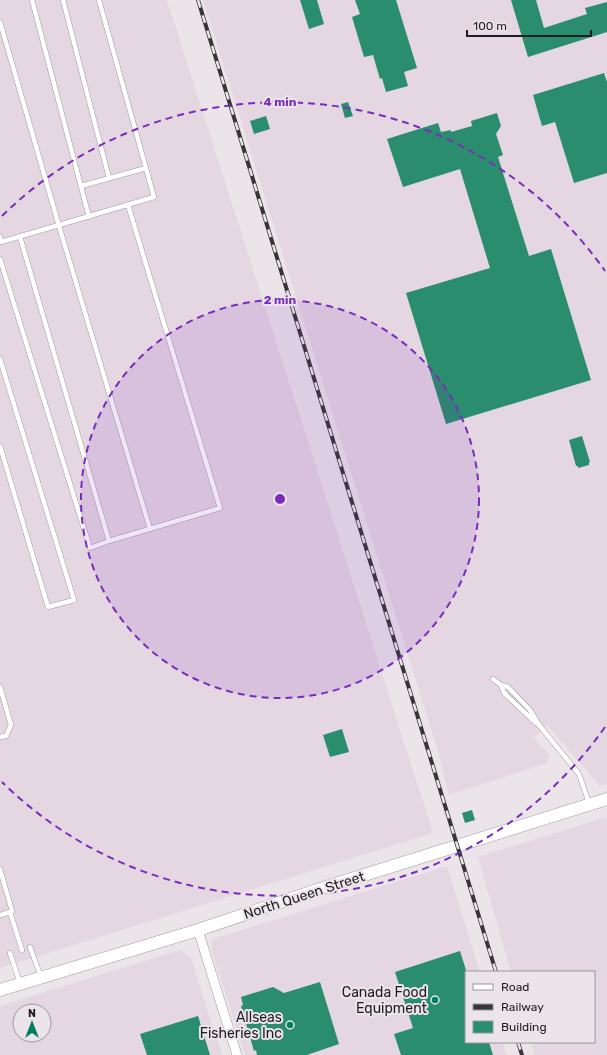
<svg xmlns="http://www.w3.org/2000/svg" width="607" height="1055" viewBox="0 0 607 1055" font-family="Rubik,sans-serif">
<rect width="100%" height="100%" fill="#ebe5ea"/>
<g fill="#e4d7e1" fill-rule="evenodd">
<polygon points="0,0 167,0 433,833 0,968"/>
<polygon points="203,0 607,0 607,784 600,786 547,725 534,738 548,753 549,757 547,763 449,795 438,751"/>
<polygon points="607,817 607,1055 535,1055 531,1042 594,1042 594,972 511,972 478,857"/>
<polygon points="447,866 480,972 466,972 466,1042 502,1042 506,1055 245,1055 211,948 213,939"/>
<path d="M 180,950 L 191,958 L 222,1055 L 0,1055 L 0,1006 ZM 20,1011 L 44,1011 L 44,1035 L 20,1035 Z"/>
</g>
<g fill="#298d6e">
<polygon points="300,0 317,0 324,24 309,29"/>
<polygon points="355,0 396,0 417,68 404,72 408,86 386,92 382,78 380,79 373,55 364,57 352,17 360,14"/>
<polygon points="511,0 536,0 544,28 587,14 585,8 607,2 607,32 528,57"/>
<polygon points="604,73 607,82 607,173 574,183 555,122 542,126 533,95"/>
<polygon points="348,102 353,116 345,118 341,104"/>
<polygon points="497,113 501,126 496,134 503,155 498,157 529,256 551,249 591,380 446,424 406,293 490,268 460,169 403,187 387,139 438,123 441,132 451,130 451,132 472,126 471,121"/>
<polygon points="266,116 270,129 254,134 250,121"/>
<polygon points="582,436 590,462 589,462 589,465 578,468 578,466 576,466 569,440"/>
<polygon points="342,729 349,752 330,757 323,735"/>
<polygon points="472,810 475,820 465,823 462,813"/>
<polygon points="460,951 466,970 466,1042 489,1042 493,1055 401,1055 394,1034 413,1028 395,972"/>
<polygon points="320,982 339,1044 307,1055 257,1055 256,1050 254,1051 241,1006 243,1005 241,997 273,987 284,993"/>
<polygon points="198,1016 210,1055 147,1055 140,1034"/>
</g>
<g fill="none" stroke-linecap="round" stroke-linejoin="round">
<g stroke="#a19ba0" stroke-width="5.5">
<g id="lane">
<polyline points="32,0 89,217"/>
<polyline points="63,0 109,178"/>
<polyline points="0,22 59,226 150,529"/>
<polyline points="81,186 146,168"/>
<polyline points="0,237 1,242 154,197 99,0"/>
<polyline points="0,259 90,548 109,541 20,237"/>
<polyline points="0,359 74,600 48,607 0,446"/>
<polyline points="109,541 220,508 128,205"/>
<polyline points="493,679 501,685 508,687 530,710 539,725 579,774 589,803"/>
<polyline points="501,685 504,693 536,723 539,725"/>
<polyline points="0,687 11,725 6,736 0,737"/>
<polyline points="0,869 12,911 10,912"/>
<polyline points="0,915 10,912 22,950"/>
<polyline points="30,947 41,977"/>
<polyline points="10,953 20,983"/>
</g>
</g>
<g stroke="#a19ba0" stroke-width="10">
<polyline id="street" points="198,930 237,1055"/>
</g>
<g stroke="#a19ba0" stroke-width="13">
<polyline id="secondary" points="0,990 198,930 329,886 607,799"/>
</g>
<use href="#lane" stroke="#fff" stroke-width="4.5"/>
<use href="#street" stroke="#fff" stroke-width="9"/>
<use href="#secondary" stroke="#fff" stroke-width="12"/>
<g stroke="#373537" stroke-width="4">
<g id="rail">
<polyline points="198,0 496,972"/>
<polyline points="518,1042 522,1055"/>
</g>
</g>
<use href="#rail" stroke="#ebe5ea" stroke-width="2.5" stroke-dasharray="8" stroke-linecap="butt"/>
</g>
<circle cx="280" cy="499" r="199" fill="#7b2cbf" fill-opacity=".12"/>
<g fill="none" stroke="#7b2cbf" stroke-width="2" stroke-dasharray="7 5">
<circle cx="280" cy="499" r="199"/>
<path d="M605 727A397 397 0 0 1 2 782M2 216A397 397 0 0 1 605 271"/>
</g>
<g fill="#007f60" stroke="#ebe5ea" stroke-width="1.5">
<circle cx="435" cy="1000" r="4"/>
<circle cx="290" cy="1025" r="4"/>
</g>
<g text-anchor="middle" stroke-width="4" stroke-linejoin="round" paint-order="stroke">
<g font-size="14" fill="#1f1d1f" stroke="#ebe5ea">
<text transform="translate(304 895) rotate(-18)" y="5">North Queen Street</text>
</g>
<g font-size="14" fill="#1f1d1f" stroke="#ebe5ea" text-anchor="end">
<text x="427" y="997">Canada Food<tspan x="427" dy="16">Equipment</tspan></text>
<text x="282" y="1022">Allseas<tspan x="282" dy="16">Fisheries Inc</tspan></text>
</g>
</g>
<circle cx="280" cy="499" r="6" fill="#7b2cbf" stroke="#ebe5ea" stroke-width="2"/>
<g font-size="12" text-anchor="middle" font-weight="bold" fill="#7b2cbf" stroke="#ebe5ea" stroke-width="4" stroke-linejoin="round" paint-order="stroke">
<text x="280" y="106">4 min</text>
<text x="280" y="304">2 min</text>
</g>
<rect x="465" y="971" width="130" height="72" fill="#ebe5ea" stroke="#999599"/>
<rect x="473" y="984" width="20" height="6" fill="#ffffff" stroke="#999599"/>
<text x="501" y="991" font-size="12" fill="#1f1d1f">Road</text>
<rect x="473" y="1004" width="20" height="6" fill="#373537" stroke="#999599"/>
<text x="501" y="1011" font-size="12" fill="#1f1d1f">Railway</text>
<rect x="473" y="1021" width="20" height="12" fill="#298d6e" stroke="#999599"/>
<text x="501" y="1031" font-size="12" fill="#1f1d1f">Building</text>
<g transform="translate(32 1023)"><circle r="19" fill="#ebe5ea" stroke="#999599"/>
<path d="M0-3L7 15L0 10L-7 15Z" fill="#007f60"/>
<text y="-6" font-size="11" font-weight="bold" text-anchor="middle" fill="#1f1d1f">N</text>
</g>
<path d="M467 30v6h124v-6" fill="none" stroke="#1f1d1f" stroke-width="2"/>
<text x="473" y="30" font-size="12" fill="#1f1d1f" stroke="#ebe5ea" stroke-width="3" paint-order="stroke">100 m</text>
</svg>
